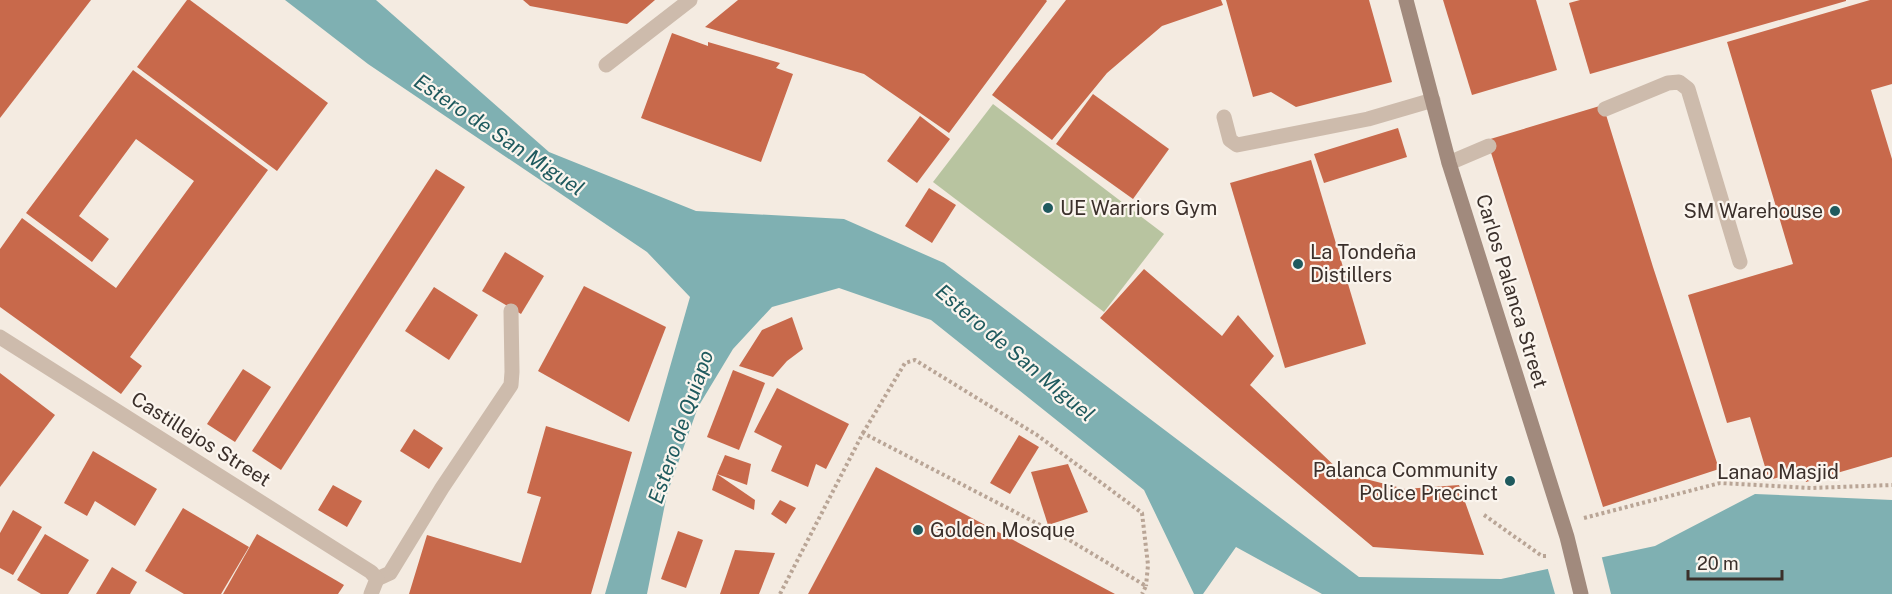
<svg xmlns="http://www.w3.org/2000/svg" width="1892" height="594" viewBox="0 0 1892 594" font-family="'Public Sans',sans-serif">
<rect width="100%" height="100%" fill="#f4ebe1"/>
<polygon fill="#b8c4a0" points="993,104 1164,234 1104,312 933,182"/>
<polygon fill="#7fb0b2" points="285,0 376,0 549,152 696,211 844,219 944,263 1359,577 1501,579 1655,546 1755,494 1892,500 1892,594 1322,594 1236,547 1203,594 1194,594 1144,490 931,320 839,288 772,307 733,349 698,407 667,494 647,594 605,594 690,297 647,252 368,64"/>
<polygon fill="#f4ebe1" points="1601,554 1611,594 1555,594 1547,566"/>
<g fill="#c8694b">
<polygon points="0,0 91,0 0,118"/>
<polygon points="187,0 190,0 328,103 277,171 137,67"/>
<polygon points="523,0 655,0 627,24 530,6"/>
<polygon points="738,0 1046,0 1047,1 949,133 864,74 705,27"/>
<polygon points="1066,0 1221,0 1223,5 1162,26 1107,73 1052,140 992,95"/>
<polygon points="1226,0 1369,0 1392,82 1296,107 1271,92 1253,97"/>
<polygon points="1443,0 1536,0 1557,70 1472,95"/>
<polygon points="1580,0 1846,0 1846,1 1590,74 1569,3"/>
<polygon points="1870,0 1892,0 1892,84 1871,90 1892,159 1892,457 1806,482 1802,471 1769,480 1750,417 1727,423 1688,295 1793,264 1727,42"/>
<polygon points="672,33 708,46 708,42 780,63 776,68 793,74 761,162 641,118"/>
<polygon points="133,70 268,170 130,357 142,366 121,394 0,307 0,249 22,218 116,288 194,181 136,139 79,216 109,239 92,262 26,213"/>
<polygon points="1093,94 1169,149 1133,199 1056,144"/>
<polygon points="1603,105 1653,267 1719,469 1603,507 1487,140"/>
<polygon points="920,116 950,139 917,183 887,161"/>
<polygon points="1398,128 1407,157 1324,183 1314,154"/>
<polygon points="1311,160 1366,344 1285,368 1230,183"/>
<polygon points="436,169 465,187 281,470 252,451"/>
<polygon points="929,188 956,205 932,243 905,226"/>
<polygon points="505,252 544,276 521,314 482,291"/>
<polygon points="1144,269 1222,336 1238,315 1274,356 1250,385 1342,473 1405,489 1459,485 1484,555 1373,547 1100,318"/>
<polygon points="584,286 666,327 629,422 538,371"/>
<polygon points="434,287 478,315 449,360 405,331"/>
<polygon points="792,317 803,349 787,361 773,377 739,366 762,330"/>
<polygon points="243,369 271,387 235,442 207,424"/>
<polygon points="733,370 765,383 739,450 707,437"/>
<polygon points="0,373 55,415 0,487"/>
<polygon points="777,388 849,424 826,469 816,464 808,487 771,471 782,446 754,432"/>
<polygon points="546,426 632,452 591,594 409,594 427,535 521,563 541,497 527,493"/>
<polygon points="414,429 443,448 429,469 400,451"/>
<polygon points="1019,435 1039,447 1010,494 990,483"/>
<polygon points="93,451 157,489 135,526 95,501 87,516 64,503"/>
<polygon points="725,455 751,464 747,485 717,474"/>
<polygon points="1068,464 1088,512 1048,525 1031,472"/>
<polygon points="876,467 1115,594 808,594"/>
<polygon points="717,474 755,500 754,510 712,490"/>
<polygon points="333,485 362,501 347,527 318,510"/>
<polygon points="780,500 796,508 786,524 771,514"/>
<polygon points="183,508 249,547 221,594 184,594 145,571"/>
<polygon points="13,510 42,527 13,575 0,568 0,533"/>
<polygon points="678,531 703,540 686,588 661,579"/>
<polygon points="45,534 89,560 68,594 41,594 17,580"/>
<polygon points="257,534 344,585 338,594 223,594"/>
<polygon points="735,550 775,553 759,594 720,594"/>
<polygon points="112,567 137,582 130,594 96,594"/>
</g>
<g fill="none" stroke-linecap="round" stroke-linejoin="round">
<g stroke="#b9a596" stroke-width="4" stroke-dasharray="3 3" stroke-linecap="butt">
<polyline points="863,433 905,363 915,360 1037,435 1142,513 1148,565 1146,586"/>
<polyline points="1484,515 1542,556 1548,556"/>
<polyline points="1584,518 1720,483 1811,488 1892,485"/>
<polyline points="780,594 863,433 1071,541 1146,586 1142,594"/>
</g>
<g stroke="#cdbbac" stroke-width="15">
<polyline points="606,65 690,0"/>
<polyline points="1605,109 1668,83 1679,82 1688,89 1740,262"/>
<polyline points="1224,117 1230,140 1237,145 1368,119 1433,100"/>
<polyline points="1449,163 1489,146"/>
<polyline points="377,579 390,573 442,488 511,385 512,372 511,311"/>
</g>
<polyline stroke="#cdbbac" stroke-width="15" points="0,337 371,572 377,579 371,594"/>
<polyline stroke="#a18a7d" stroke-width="15" points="1406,0 1449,163 1567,537 1581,594"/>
</g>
<g fill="#1f5a5e" stroke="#fbf5ee" stroke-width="2">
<circle cx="1048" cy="208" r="6"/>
<circle cx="1835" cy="211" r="6"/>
<circle cx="1298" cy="264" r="6"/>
<circle cx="1510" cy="481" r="6"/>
<circle cx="918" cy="530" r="6"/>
</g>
<g text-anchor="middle" stroke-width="4.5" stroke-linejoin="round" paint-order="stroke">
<g font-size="20" fill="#3b302b" stroke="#fbf5ee" text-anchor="start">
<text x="1060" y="215">UE Warriors Gym</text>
<text x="1823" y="218" text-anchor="end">SM Warehouse</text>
<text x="1310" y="259">La Tondeña<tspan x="1310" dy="23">Distillers</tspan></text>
<text x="1498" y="477" text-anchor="end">Palanca Community<tspan x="1498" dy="23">Police Precinct</tspan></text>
<text x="930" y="537">Golden Mosque</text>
</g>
<g font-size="20" fill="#3b302b" stroke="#fbf5ee">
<text transform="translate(1512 291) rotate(73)" y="7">Carlos Palanca Street</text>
<text transform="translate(201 439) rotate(32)" y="7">Castillejos Street</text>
<text x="1778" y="479">Lanao Masjid</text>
</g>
<g font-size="21" font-style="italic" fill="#1f5a5e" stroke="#fbf5ee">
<text transform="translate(499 135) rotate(34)" y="7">Estero de San Miguel</text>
<text transform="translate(1015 353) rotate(40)" y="7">Estero de San Miguel</text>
<text transform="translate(681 427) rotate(-71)" y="7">Estero de Quiapo</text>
</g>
</g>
<path d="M1688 570v9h94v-9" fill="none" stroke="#3b302b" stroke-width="3"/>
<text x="1697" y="570" font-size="18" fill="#3b302b" stroke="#fbf5ee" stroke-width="4.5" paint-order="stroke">20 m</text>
</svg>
